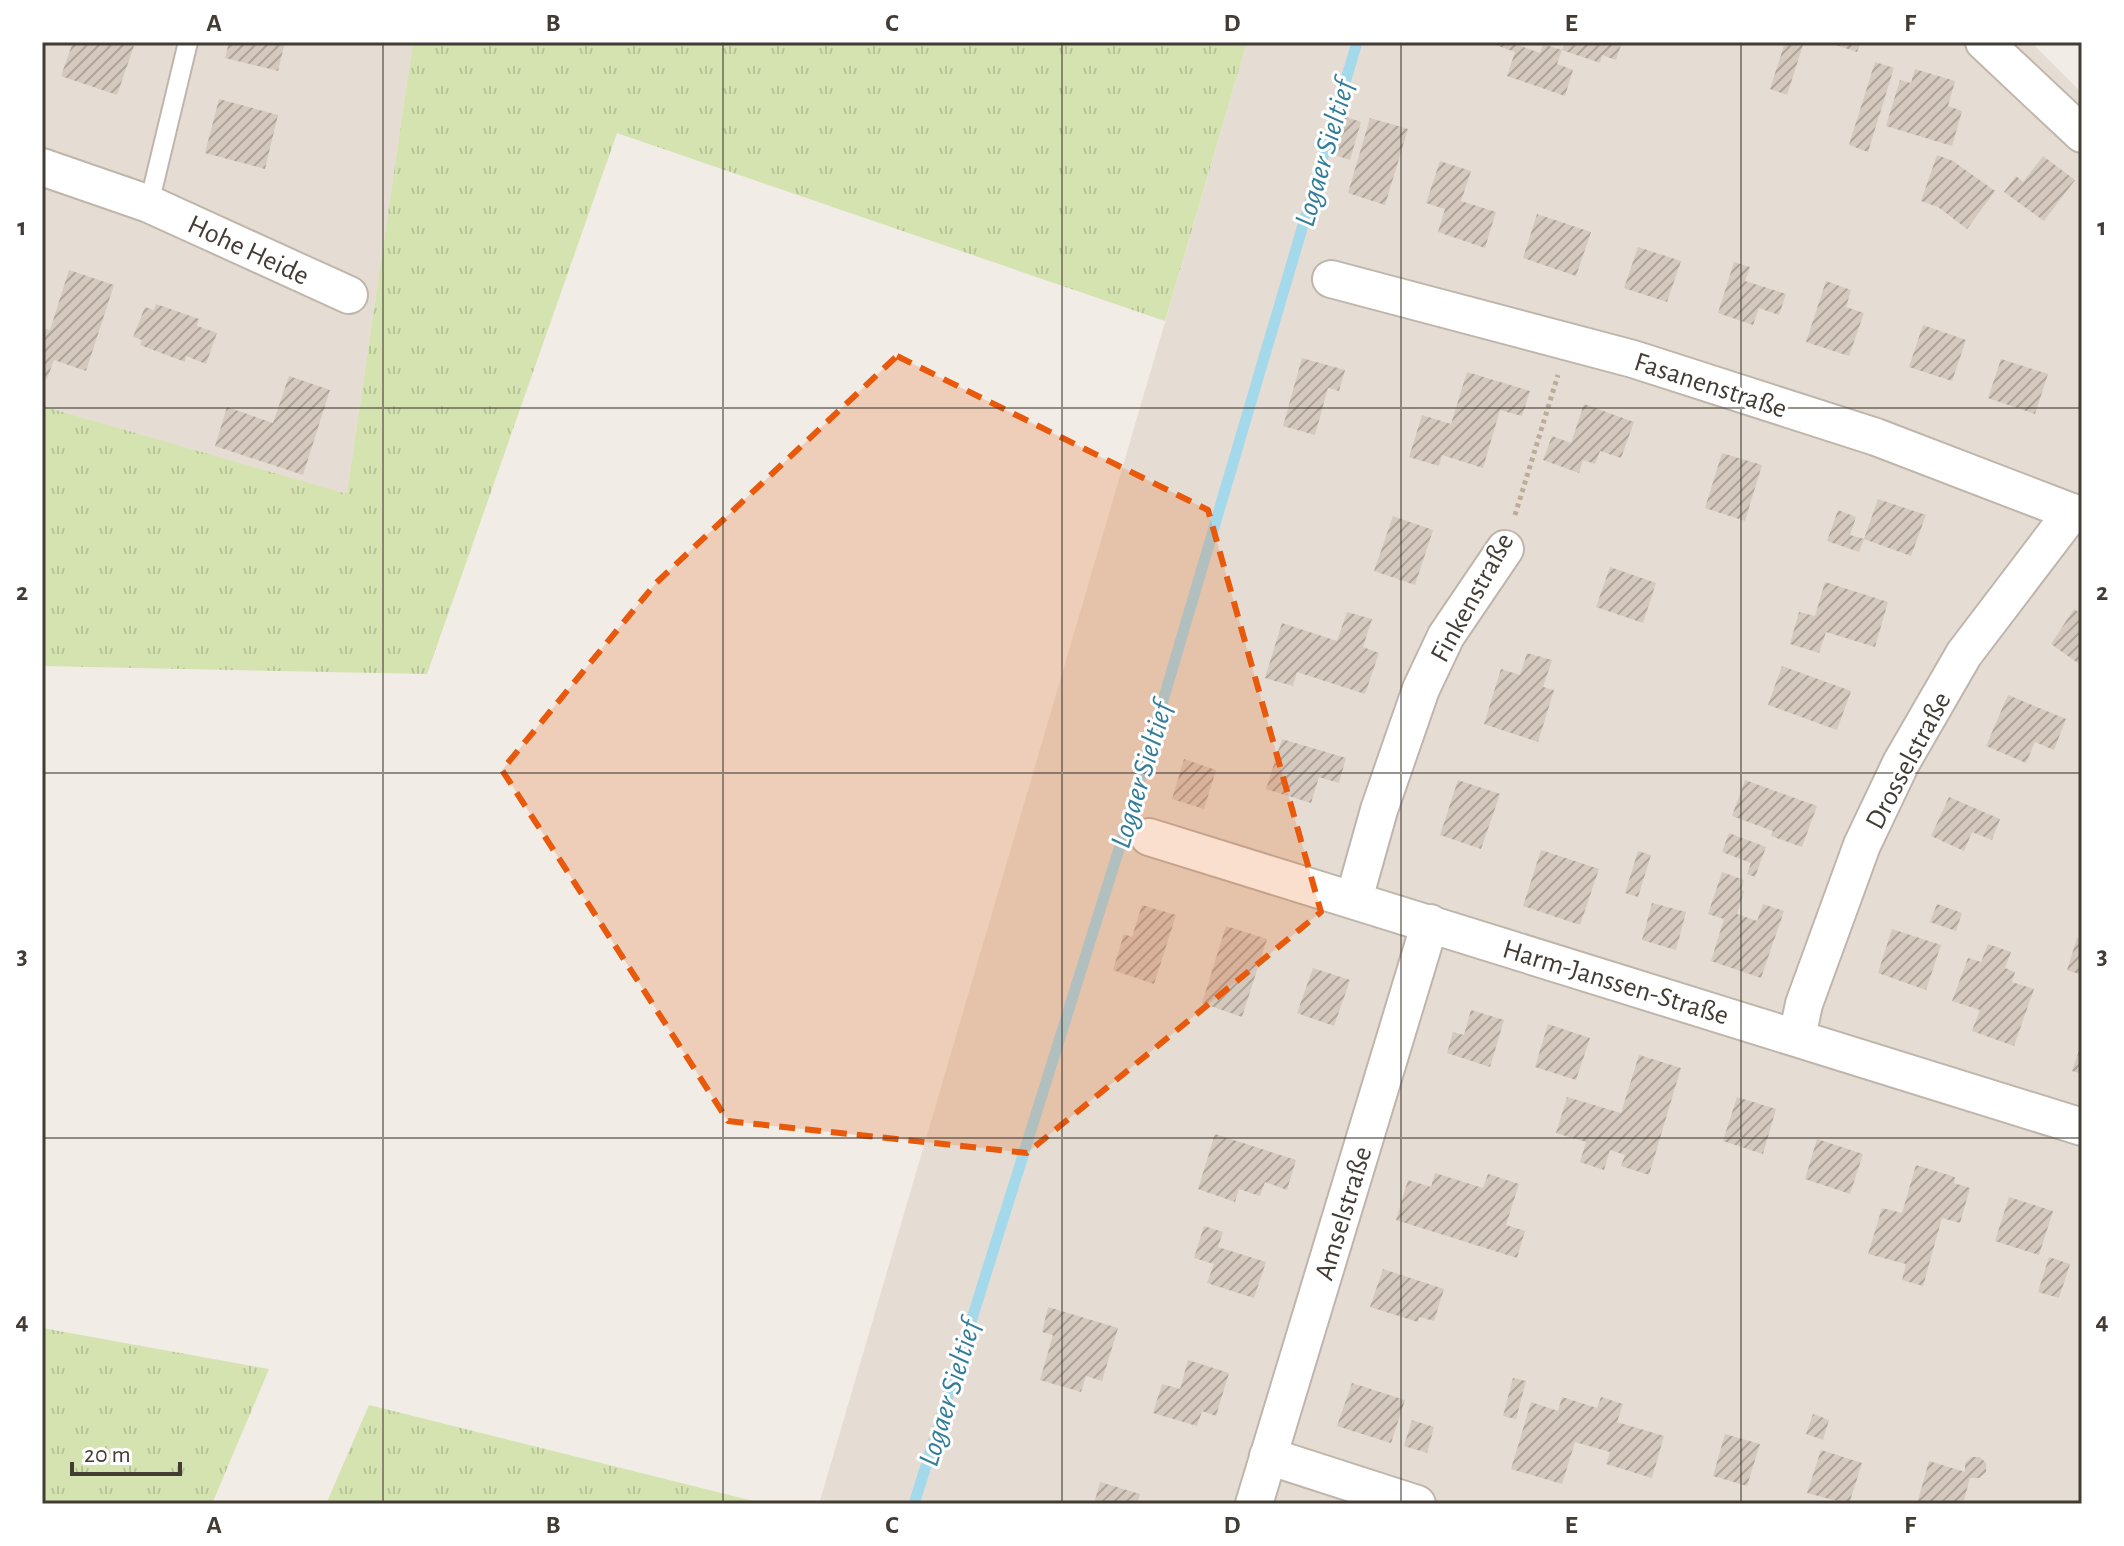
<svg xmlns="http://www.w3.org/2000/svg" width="2124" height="1546" viewBox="0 0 2124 1546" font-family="'Alegreya Sans',sans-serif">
<defs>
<pattern id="grass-tufts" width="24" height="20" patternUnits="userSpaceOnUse" patternTransform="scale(2)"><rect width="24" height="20" fill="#d4e3b0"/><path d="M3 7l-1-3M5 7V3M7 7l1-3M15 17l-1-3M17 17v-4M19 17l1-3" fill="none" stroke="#b7c498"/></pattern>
<pattern id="building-hatch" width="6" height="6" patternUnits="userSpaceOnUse" patternTransform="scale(2)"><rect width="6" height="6" fill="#d5c9be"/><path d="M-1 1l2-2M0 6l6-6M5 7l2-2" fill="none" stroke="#aea49b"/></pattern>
</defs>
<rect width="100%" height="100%" fill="#f1ece5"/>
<g fill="#e5ddd3">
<polygon points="42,42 413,42 347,495 42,406"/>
<polygon points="1247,42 2031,42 2082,93 2082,1504 819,1504"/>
</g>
<g fill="url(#grass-tufts)">
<polygon points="413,42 1247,42 1165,321 617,133 427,674 42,666 42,406 347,494"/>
<polygon points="42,1328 269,1369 212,1504 42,1504"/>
<polygon points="369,1405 765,1504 326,1504"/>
</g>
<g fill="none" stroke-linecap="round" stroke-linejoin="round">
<polyline stroke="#a4d9eb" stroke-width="11" points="914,1504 1124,833 1357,42"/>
</g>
<g fill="url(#building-hatch)">
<polygon points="73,42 123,42 134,46 117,95 61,76"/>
<polygon points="229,42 285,42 278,71 225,58"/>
<polygon points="1487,42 1519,42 1518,45 1540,53 1543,44 1562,50 1565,42 1622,42 1616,60 1602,55 1600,63 1562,50 1557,64 1573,70 1565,96 1507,76 1515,52"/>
<polygon points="1785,42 1803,45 1787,95 1770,89"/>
<polygon points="1827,42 1861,42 1857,52"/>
<polygon points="1875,62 1894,68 1868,152 1849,145"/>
<polygon points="1915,69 1955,81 1948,106 1962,111 1952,146 1886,126 1900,80 1911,83"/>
<polygon points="219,99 278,115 265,169 205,153"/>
<polygon points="1343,116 1361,122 1350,160 1332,154"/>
<polygon points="1370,118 1408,129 1385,205 1348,193"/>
<polygon points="1937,155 1953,161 1995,191 1967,229 1938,207 1921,201"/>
<polygon points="2043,156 2075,180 2044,221 2004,192 2016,176 2023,182"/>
<polygon points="1440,161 1471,171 1461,201 1496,212 1485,248 1438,232 1445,209 1426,203"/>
<polygon points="1537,214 1591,232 1576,276 1523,258"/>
<polygon points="1638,247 1681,261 1667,302 1624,288"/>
<polygon points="1734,262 1750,267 1745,281 1786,294 1779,315 1759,308 1753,325 1718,313"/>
<polygon points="69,270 114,285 86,371 54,360 47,379 42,377 42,328 50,330"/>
<polygon points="1826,281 1851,290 1846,307 1864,313 1849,356 1806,342"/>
<polygon points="156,304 199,319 197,326 217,333 206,364 186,356 185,362 140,345 142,340 133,337 145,307 154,310"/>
<polygon points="1923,325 1966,340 1952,381 1909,367"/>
<polygon points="1302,358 1345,370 1339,391 1328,388 1315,435 1283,426"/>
<polygon points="2001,359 2048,374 2035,414 1988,398"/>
<polygon points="1467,372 1530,391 1522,416 1500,410 1483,468 1442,455 1439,466 1409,457 1422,415 1451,424"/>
<polygon points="289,376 330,390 303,475 215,446 227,407 273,423"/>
<polygon points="1584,404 1634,422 1621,458 1600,451 1595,464 1583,460 1579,473 1543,460 1552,436 1571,443"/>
<polygon points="1722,453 1762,465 1745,521 1705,508"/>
<polygon points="1878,499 1926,515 1911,556 1864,539"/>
<polygon points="1838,510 1856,517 1850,535 1864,539 1859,552 1827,541"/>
<polygon points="1393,516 1433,530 1415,585 1374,571"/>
<polygon points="1610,567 1656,583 1643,623 1596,607"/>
<polygon points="1825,582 1888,602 1875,647 1826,632 1819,653 1790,644 1799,612 1815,616"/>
<polygon points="2074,609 2082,614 2082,666 2051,644"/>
<polygon points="1347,612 1372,619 1363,647 1379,653 1365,694 1297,672 1293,686 1265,678 1282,623 1337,641"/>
<polygon points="1527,653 1552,660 1543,687 1554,690 1538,742 1484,724 1501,669 1520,675"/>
<polygon points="1782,666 1851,691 1837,730 1768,705"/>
<polygon points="2008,695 2066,719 2054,750 2035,742 2026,763 1986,746"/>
<polygon points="1282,739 1346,758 1339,783 1319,777 1311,803 1266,789"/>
<polygon points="1184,759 1216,770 1204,809 1172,799"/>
<polygon points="1458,780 1500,794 1481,849 1440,835"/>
<polygon points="1745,780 1817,806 1802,847 1771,836 1773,831 1732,816"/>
<polygon points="1949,797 2000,819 1992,840 1972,832 1964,851 1931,836"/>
<polygon points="1729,833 1766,847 1755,877 1747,874 1751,863 1722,852"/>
<polygon points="1541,850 1599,869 1580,925 1523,906"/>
<polygon points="1638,851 1651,855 1638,897 1625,893"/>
<polygon points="1722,872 1744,880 1741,889 1744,891 1737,914 1757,921 1763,904 1784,911 1761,978 1711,961 1724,919 1708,914"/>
<polygon points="1652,903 1686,912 1676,950 1642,940"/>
<polygon points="1937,904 1962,913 1956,931 1930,922"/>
<polygon points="1142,905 1176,915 1154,984 1113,970 1124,934 1132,937"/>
<polygon points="1226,926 1267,939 1242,1017 1202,1003"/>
<polygon points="1892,929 1941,945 1926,990 1878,973"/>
<polygon points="2077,938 2082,940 2082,975 2067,970"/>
<polygon points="1988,944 2011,952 2005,968 2015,972 2012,982 2034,989 2014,1046 1972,1031 1980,1010 1952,1001 1968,958 1981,962"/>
<polygon points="1313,968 1350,980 1334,1026 1297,1013"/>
<polygon points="1471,1010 1504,1020 1490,1067 1447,1053 1453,1032 1464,1035"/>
<polygon points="1548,1024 1590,1038 1576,1080 1535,1067"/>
<polygon points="2082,1042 2082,1074 2072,1071"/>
<polygon points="1639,1055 1681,1068 1649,1175 1621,1166 1625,1155 1610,1150 1604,1170 1580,1162 1586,1142 1556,1133 1567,1097 1621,1113"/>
<polygon points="1737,1097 1776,1109 1763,1154 1723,1141"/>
<polygon points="1215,1134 1296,1160 1287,1190 1265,1182 1260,1196 1239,1189 1235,1202 1198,1189"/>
<polygon points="1817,1139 1863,1154 1850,1194 1805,1179"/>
<polygon points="1916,1165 1955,1177 1954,1183 1970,1188 1960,1223 1942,1218 1923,1286 1902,1280 1906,1264 1868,1254 1882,1208 1902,1213"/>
<polygon points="1435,1173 1483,1188 1488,1174 1519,1184 1506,1225 1525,1231 1517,1258 1396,1220 1408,1180 1431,1187"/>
<polygon points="2009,1197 2053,1211 2039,1255 1995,1241"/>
<polygon points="1204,1226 1223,1232 1218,1247 1266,1262 1254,1298 1207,1283 1214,1264 1194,1258"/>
<polygon points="2049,1257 2070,1264 2059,1298 2038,1292"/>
<polygon points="1383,1269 1444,1289 1434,1321 1419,1317 1418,1322 1370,1307"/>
<polygon points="1048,1307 1118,1328 1102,1381 1086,1376 1081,1392 1040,1380 1053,1335 1042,1332"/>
<polygon points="1188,1360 1229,1373 1216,1416 1202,1411 1197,1426 1153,1413 1162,1384 1180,1389"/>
<polygon points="1513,1378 1526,1381 1516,1419 1503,1416"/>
<polygon points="1352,1383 1405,1400 1391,1443 1337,1426"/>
<polygon points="1562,1397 1597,1408 1601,1397 1623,1404 1617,1422 1664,1436 1652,1478 1606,1464 1610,1452 1575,1442 1562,1484 1511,1469 1531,1402 1558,1411"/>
<polygon points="1813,1414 1829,1420 1823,1440 1806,1434"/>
<polygon points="1412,1420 1434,1427 1427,1453 1404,1446"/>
<polygon points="1725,1434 1760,1444 1747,1486 1713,1476"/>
<polygon points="1821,1450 1862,1463 1849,1504 1807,1493"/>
<polygon points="1971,1457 1980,1457 1986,1463 1986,1472 1979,1478 1970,1478 1963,1504 1917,1504 1929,1461 1965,1472 1965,1463"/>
<polygon points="1100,1482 1140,1494 1137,1504 1094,1504"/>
</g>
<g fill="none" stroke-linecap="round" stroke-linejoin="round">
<g stroke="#bfb5ab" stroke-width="22">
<polyline id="service" points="149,204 188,42"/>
</g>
<g stroke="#bfb5ab" stroke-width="40">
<g id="minor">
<polyline points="1984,42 2082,134"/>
<polyline points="42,167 149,204 349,295"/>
<polyline points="1331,279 1633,359 1876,437 2082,516"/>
<polyline points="1149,837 2082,1127"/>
<polyline points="1354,899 1379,810 1421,689 1446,636 1505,549"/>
<polyline points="1797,1037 1804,1004 1862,845 1901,763 1964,654 2072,512"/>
<polyline points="1268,1456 1417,1504"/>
<polyline points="1254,1504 1430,923"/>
</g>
</g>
<polyline stroke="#bdac9a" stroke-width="5" stroke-dasharray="4 4" stroke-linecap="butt" points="1515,515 1558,375"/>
<use href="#service" stroke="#fff" stroke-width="18"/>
<use href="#minor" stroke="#fff" stroke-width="36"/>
</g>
<path fill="#e8590c" fill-opacity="0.2" stroke="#e8590c" stroke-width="6" stroke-dasharray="16 10" stroke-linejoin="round" d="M 897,356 L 1208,510 L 1321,912 L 1027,1153 L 728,1121 L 502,770 L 656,583 Z"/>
<path fill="none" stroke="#433c35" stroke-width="2" stroke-opacity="0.55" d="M 383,42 L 383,1504M 723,42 L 723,1504M 1062,42 L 1062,1504M 1401,42 L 1401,1504M 1741,42 L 1741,1504M 42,408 L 2082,408M 42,773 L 2082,773M 42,1138 L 2082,1138"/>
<g text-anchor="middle" stroke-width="6" stroke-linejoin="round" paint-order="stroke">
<g font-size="28" fill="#433c35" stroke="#fff">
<text transform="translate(249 249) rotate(25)" y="10">Hohe Heide</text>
<text transform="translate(1711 384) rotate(18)" y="10">Fasanenstraße</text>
<text transform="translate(1471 597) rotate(-61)" y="10">Finkenstraße</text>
<text transform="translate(1907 760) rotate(-62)" y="10">Drosselstraße</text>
<text transform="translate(1616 981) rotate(17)" y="10">Harm-Janssen-Straße</text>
<text transform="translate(1342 1213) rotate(-73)" y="10">Amselstraße</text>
</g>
<g font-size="30" font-style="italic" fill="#327d99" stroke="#fff">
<text transform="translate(1324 153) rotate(-74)" y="10">Logaer Sieltief</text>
<text transform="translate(1141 775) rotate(-73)" y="10">Logaer Sieltief</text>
<text transform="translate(949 1393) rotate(-73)" y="10">Logaer Sieltief</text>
</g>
</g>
<rect width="2124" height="1546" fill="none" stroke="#ffffff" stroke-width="88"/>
<path d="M72 1462v12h108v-12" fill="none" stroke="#433c35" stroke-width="4"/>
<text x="84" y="1462" font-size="24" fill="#433c35" stroke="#ffffff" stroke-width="6" paint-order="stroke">20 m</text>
<rect x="44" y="44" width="2036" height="1458" fill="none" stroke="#433c35" stroke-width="3"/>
<g font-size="26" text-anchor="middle" font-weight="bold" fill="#433c35">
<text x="214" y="31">A</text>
<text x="553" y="31">B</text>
<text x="892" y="31">C</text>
<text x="1232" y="31">D</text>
<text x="1571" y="31">E</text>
<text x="1910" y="31">F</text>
<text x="22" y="235">1</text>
<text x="2102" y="235">1</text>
<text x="22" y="600">2</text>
<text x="2102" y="600">2</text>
<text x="22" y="964">3</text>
<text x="2102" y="964">3</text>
<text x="22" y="1329">4</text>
<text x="2102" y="1329">4</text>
<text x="214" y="1533">A</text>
<text x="553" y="1533">B</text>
<text x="892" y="1533">C</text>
<text x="1232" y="1533">D</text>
<text x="1571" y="1533">E</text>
<text x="1910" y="1533">F</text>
</g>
</svg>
